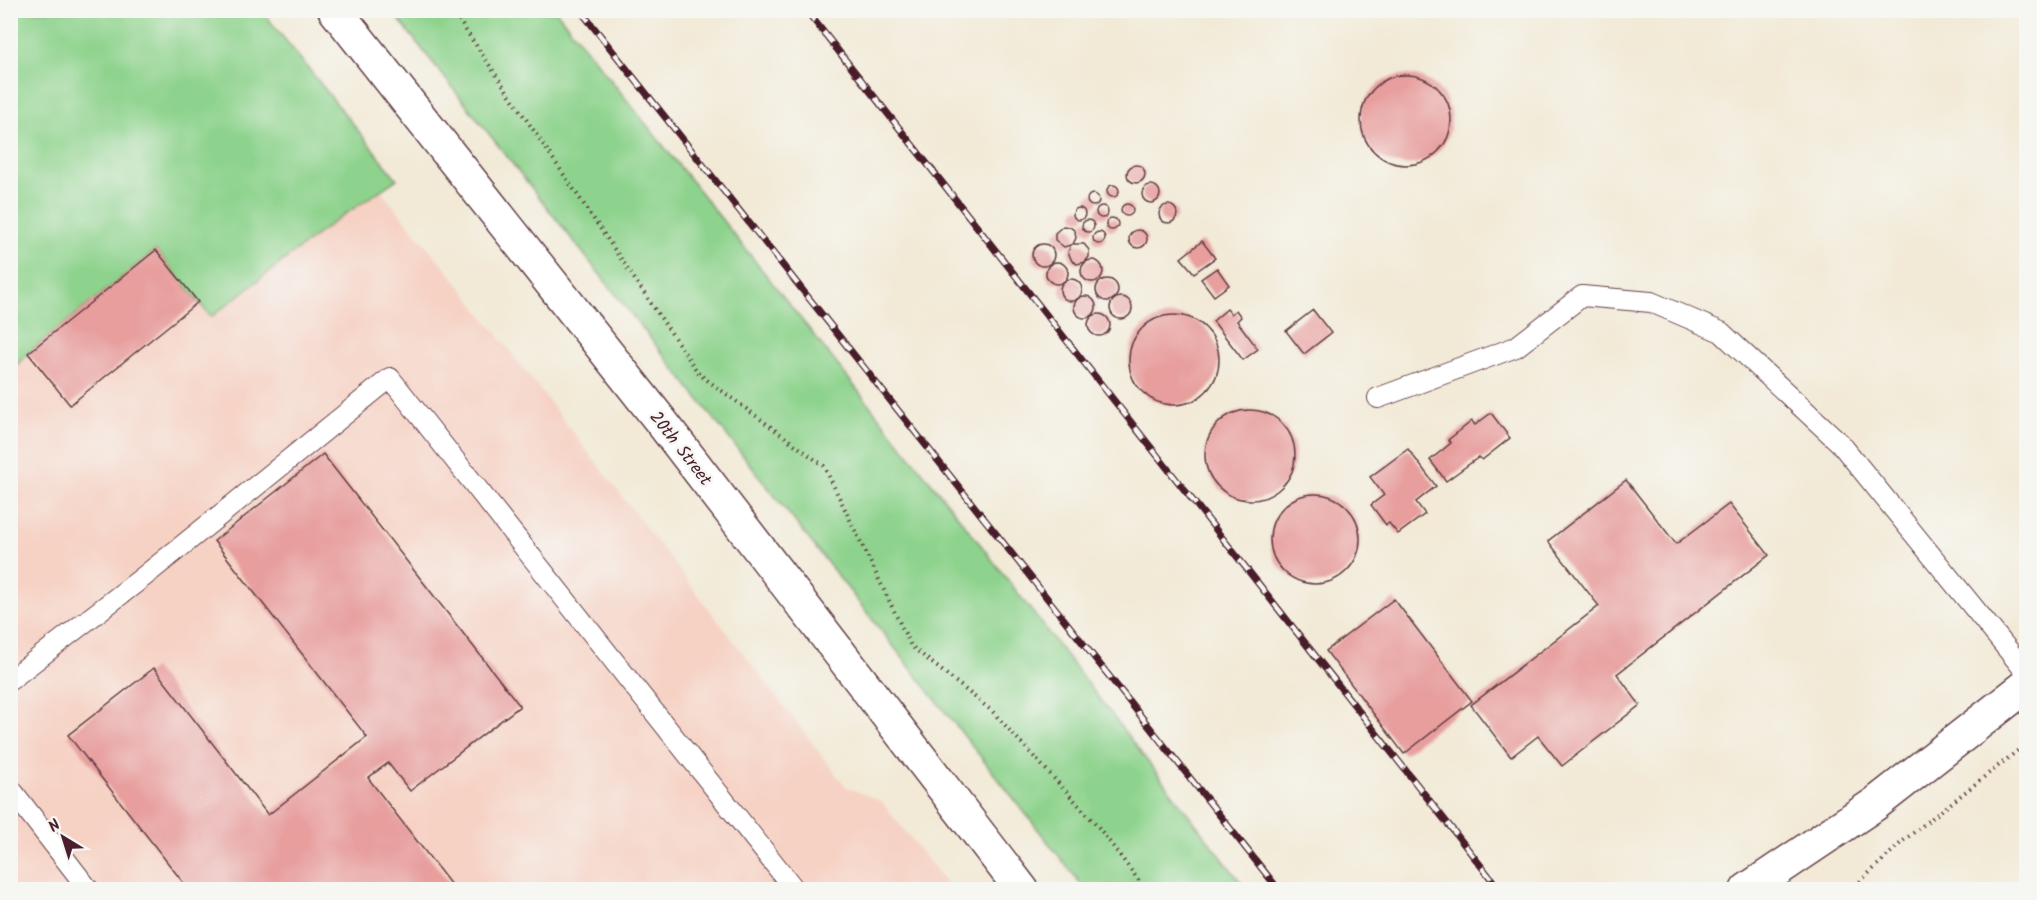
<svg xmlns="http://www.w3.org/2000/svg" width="2037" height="900" viewBox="0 0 2037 900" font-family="Kalam,sans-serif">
<rect width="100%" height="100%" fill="#f6f6f2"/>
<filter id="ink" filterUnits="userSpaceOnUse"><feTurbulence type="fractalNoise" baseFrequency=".0167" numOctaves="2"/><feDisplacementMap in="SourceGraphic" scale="12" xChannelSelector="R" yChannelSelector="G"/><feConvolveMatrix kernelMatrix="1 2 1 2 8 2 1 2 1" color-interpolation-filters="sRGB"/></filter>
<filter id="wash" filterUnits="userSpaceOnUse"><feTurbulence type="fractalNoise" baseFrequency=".008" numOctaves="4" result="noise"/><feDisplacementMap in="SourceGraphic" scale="24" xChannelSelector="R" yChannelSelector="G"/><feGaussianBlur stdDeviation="1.35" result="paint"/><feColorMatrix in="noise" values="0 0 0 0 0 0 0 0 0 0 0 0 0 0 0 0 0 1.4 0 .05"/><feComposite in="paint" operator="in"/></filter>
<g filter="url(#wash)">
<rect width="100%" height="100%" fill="#f2ead7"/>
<polygon fill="#f6d2c4" points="20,10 380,190 457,282 846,787 881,801 951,889 11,889 10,18"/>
<g fill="#8ed38d" stroke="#6c795c" stroke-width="1.5">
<polygon points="20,11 262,11 397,179 332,223 211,317 156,250 28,353 11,371 10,18"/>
<polygon points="392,11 556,11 980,544 1246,889 1085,889"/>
</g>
<g id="blocks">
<g fill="#e79e9d">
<circle cx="1406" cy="120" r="45"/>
<circle cx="1136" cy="174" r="9"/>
<circle cx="1113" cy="191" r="6"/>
<circle cx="1151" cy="194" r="9"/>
<circle cx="1093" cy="200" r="6"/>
<circle cx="1127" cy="210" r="6"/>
<circle cx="1168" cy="214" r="9"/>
<circle cx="1102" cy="212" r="6"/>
<circle cx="1079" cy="214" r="6"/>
<circle cx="1112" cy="224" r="6"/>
<circle cx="1088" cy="226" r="6"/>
<polygon points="1063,226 1070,227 1075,231 1076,238 1073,244 1084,244 1089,250 1089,257 1085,262 1077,264 1072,261 1068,252 1071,245 1064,247 1055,240 1055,233"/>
<circle cx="1138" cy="239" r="9"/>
<circle cx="1099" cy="238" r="6"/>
<polygon points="1202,241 1215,258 1194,273 1181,258"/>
<circle cx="1043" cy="255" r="11"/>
<polygon points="156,250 198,302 70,405 28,353"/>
<circle cx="1092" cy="271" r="11"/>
<circle cx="1057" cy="273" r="11"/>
<polygon points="1217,268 1229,285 1214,296 1201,279"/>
<circle cx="1071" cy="290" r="11"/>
<circle cx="1107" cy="290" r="11"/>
<circle cx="1085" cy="307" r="11"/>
<circle cx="1121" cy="308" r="11"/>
<polygon points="1227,309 1231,314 1236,310 1241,317 1237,321 1258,349 1243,360 1213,321"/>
<polygon points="1313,310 1331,333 1304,354 1286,331"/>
<circle cx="1099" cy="325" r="11"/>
<circle cx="1174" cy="360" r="45"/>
<circle cx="1250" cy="455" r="45"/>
<polygon points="1491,413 1510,438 1482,460 1479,457 1446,481 1430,460 1451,443 1448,440 1472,421 1475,425"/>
<polygon points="1408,449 1436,486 1416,502 1425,514 1398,534 1389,523 1386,525 1371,505 1384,495 1370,477"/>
<polygon points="323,454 520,706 410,791 388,763 368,778 455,890 189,890 68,735 154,668 268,815 367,737 214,541"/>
<polygon points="1626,480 1676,544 1729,504 1769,555 1617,674 1640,705 1562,766 1538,736 1511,757 1471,705 1599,606 1548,541"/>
<circle cx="1315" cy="539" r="45"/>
<polygon points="1394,599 1472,701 1404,754 1326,651"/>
</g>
</g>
</g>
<g filter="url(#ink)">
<use href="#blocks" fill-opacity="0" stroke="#633d45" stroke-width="1.5"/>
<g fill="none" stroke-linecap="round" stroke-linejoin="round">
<g stroke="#633d45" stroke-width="22">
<g id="lane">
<polyline points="1378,398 1516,347 1582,296 1651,302 1721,332 1840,443 2026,672"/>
<polyline points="10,680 142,578 390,378 795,890"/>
<polyline points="10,788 89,890"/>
</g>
</g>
<g stroke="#633d45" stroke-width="36">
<g id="secondary">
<polyline points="335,10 660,420 1022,890"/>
<polyline points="1747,890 1875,804 2026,686"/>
</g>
</g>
<g stroke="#633d45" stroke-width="4" stroke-dasharray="1.5 4.5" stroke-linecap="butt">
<polyline points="452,10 699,374 824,466 911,646 992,711 1096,824 1146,890"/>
<polyline points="1851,890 1903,841 2026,744"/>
</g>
<use href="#lane" stroke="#fff" stroke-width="20"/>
<use href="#secondary" stroke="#fff" stroke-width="33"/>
<g stroke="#4a1f2b" stroke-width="7">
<g id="rail">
<polyline points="580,10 1279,890"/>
<polyline points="806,10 1500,890"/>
</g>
</g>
<use href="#rail" stroke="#f6f6f2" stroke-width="4.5" stroke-dasharray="14" stroke-linecap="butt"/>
</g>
</g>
<g text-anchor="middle" stroke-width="5" stroke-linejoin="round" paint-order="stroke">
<g font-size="18" fill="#4a1f2b" stroke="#f6f6f2">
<text transform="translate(681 448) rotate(52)" y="6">20th Street</text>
</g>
</g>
<rect width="2037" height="900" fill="none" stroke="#f6f6f2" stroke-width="36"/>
<g transform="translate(63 837) rotate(322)" stroke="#f6f6f2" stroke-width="4.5" paint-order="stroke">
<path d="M0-4.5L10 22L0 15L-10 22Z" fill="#4a1f2b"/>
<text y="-9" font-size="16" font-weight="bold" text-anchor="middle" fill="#4a1f2b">N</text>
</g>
</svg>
